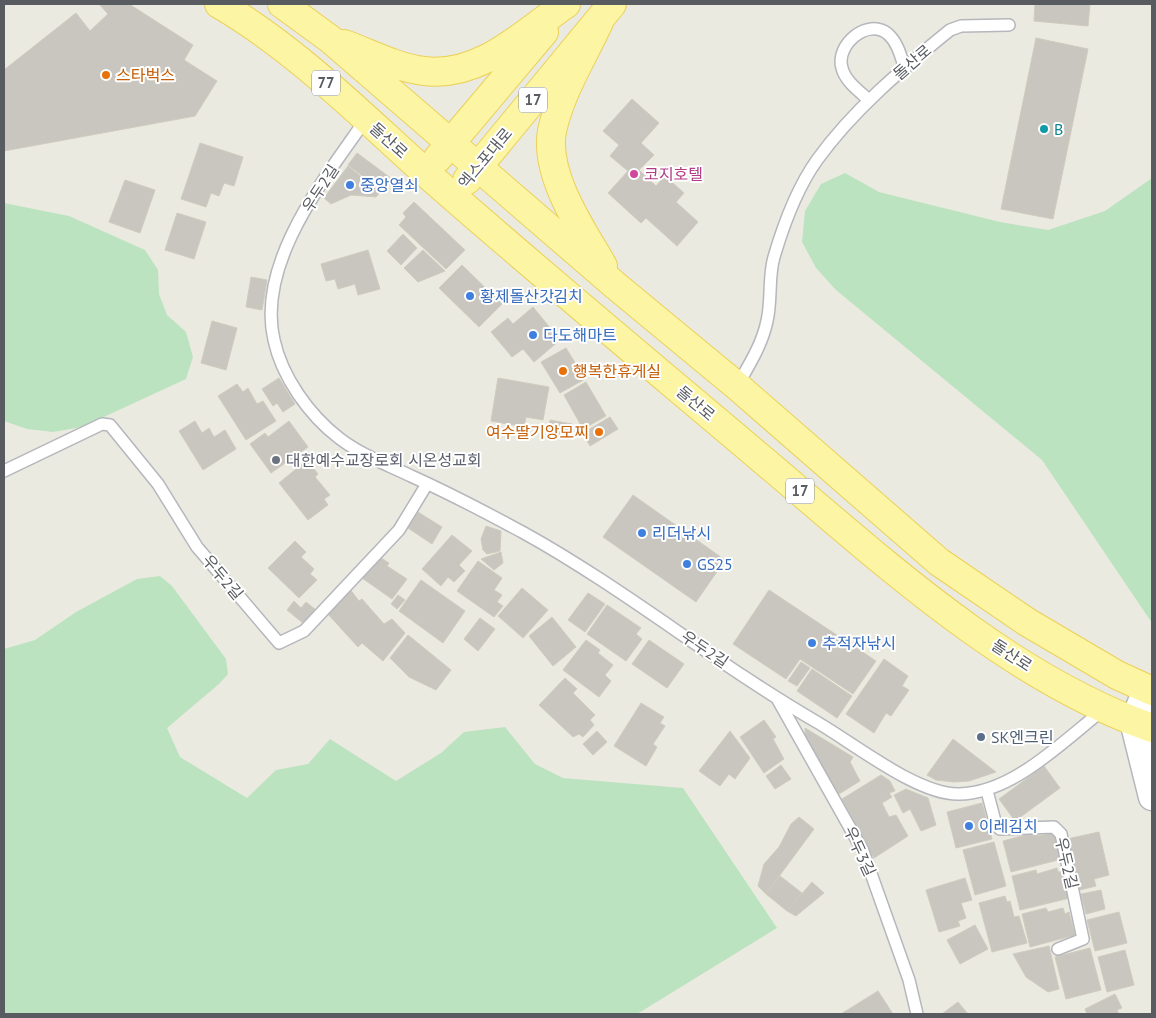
<svg xmlns="http://www.w3.org/2000/svg" width="1156" height="1018" viewBox="0 0 1156 1018" font-family="'PT Sans','Noto Sans KR',sans-serif">
<rect width="100%" height="100%" fill="#ebeae0"/>
<g fill="#bce3c0">
<polygon points="845,173 879,192 1000,222 1048,230 1105,211 1152,178 1152,623 1042,460 836,290 816,268 802,242 805,211 821,184"/>
<polygon points="4,203 69,216 145,250 158,270 159,294 167,315 186,332 193,357 186,379 82,427 53,432 27,429 4,421"/>
<polygon points="160,576 172,586 226,659 228,674 219,684 167,728 180,757 247,798 276,770 308,764 330,739 396,781 441,753 464,732 505,727 535,764 563,778 683,788 777,928 637,1014 4,1014 4,649 35,640 76,612 137,579"/>
</g>
<g fill="#c8c6bf" stroke="#cfccbe">
<polygon points="99,4 129,4 193,45 184,60 217,81 195,116 4,151 4,70 76,13 90,31 108,14"/>
<polygon points="1035,4 1090,4 1088,26 1034,21"/>
<polygon points="1036,38 1088,49 1053,219 1001,209"/>
<polygon points="632,99 659,123 641,143 654,155 639,170 656,186 665,176 684,193 676,202 698,222 677,246 646,218 641,223 608,193 628,171 610,156 619,145 603,131"/>
<polygon points="200,143 243,157 234,186 224,183 219,196 211,193 206,207 181,199"/>
<polygon points="357,153 392,179 382,191 348,165"/>
<polygon points="348,166 380,192 376,197 351,195 331,204 324,198"/>
<polygon points="125,180 155,190 140,233 109,222"/>
<polygon points="414,202 465,250 446,269 399,225 406,217 403,213"/>
<polygon points="177,213 206,222 194,259 165,250"/>
<polygon points="403,234 417,248 401,265 387,251"/>
<polygon points="368,250 380,289 358,295 355,284 338,289 335,279 326,281 321,264"/>
<polygon points="423,250 445,271 418,282 404,268"/>
<polygon points="462,265 502,304 479,327 439,288"/>
<polygon points="251,277 267,280 262,310 246,307"/>
<polygon points="533,307 560,340 534,362 523,349 512,357 491,332 508,318 513,324"/>
<polygon points="212,321 237,328 226,370 201,363"/>
<polygon points="566,348 585,379 560,393 541,362"/>
<polygon points="279,378 295,404 283,412 277,403 273,406 262,389"/>
<polygon points="498,378 549,387 543,420 526,417 524,427 491,421"/>
<polygon points="586,382 606,416 583,429 564,395"/>
<polygon points="237,384 243,392 248,388 257,404 263,401 276,421 246,440 218,396"/>
<polygon points="610,417 618,429 590,446 583,433"/>
<polygon points="550,420 572,424 570,439 548,435"/>
<polygon points="195,421 202,433 209,428 214,437 225,430 236,449 203,470 179,431"/>
<polygon points="289,421 308,447 271,473 250,444 265,433 268,437"/>
<polygon points="307,460 318,474 315,477 330,495 324,499 328,505 308,520 279,483"/>
<polygon points="633,495 725,560 696,602 603,537"/>
<polygon points="418,512 442,527 432,544 408,528"/>
<polygon points="486,526 501,531 500,551 487,554 483,550 481,539"/>
<polygon points="452,535 472,551 459,565 465,571 454,582 448,577 441,586 422,569"/>
<polygon points="295,541 306,552 301,557 314,569 310,574 317,580 299,598 268,568"/>
<polygon points="501,552 503,563 494,570 481,559"/>
<polygon points="378,556 389,563 387,566 407,579 392,599 362,578"/>
<polygon points="478,561 502,578 494,590 502,595 497,602 503,606 494,617 457,591"/>
<polygon points="421,580 465,611 443,643 399,611"/>
<polygon points="349,588 359,601 362,599 384,624 392,619 405,633 383,661 362,643 358,647 326,612"/>
<polygon points="522,588 548,610 523,638 498,616"/>
<polygon points="769,590 876,661 853,694 800,659 786,679 733,644"/>
<polygon points="588,593 605,604 585,632 568,620"/>
<polygon points="398,595 405,600 397,609 391,604"/>
<polygon points="294,601 301,608 306,602 316,610 304,624 287,610"/>
<polygon points="607,605 641,628 636,634 642,639 626,661 587,634"/>
<polygon points="552,617 576,647 553,666 529,636"/>
<polygon points="480,618 495,629 478,651 464,639"/>
<polygon points="408,635 451,670 436,690 409,677 390,658"/>
<polygon points="586,640 600,650 598,653 613,665 605,675 611,681 599,697 563,670"/>
<polygon points="649,640 684,664 667,688 632,664"/>
<polygon points="884,659 908,676 902,686 909,690 891,716 886,713 874,733 846,714"/>
<polygon points="801,662 810,668 797,686 788,681"/>
<polygon points="812,669 852,696 837,718 797,691"/>
<polygon points="565,678 577,689 573,693 595,715 590,720 594,725 583,737 579,734 573,737 539,705"/>
<polygon points="641,703 664,717 660,723 665,726 653,744 657,747 646,766 614,746"/>
<polygon points="764,720 776,737 773,739 784,759 764,773 740,737"/>
<polygon points="805,728 853,757 850,762 860,781 839,794 805,742"/>
<polygon points="597,731 607,742 593,755 583,744"/>
<polygon points="730,731 750,758 735,779 729,774 720,786 699,771"/>
<polygon points="953,739 996,772 969,781 954,782 936,780 927,775"/>
<polygon points="781,765 791,779 775,789 766,776"/>
<polygon points="1044,766 1060,788 1015,821 999,799"/>
<polygon points="881,775 890,781 895,791 889,793 892,797 882,803 889,817 896,815 908,836 874,858 842,799"/>
<polygon points="906,789 928,798 936,825 921,831 910,809 903,813 894,795"/>
<polygon points="982,803 992,839 956,848 947,812"/>
<polygon points="799,817 814,829 766,894 758,886 764,864 779,847 791,824"/>
<polygon points="1037,832 1038,836 1055,832 1062,859 1011,872 1003,841"/>
<polygon points="1099,832 1109,875 1094,879 1096,886 1080,890 1067,839"/>
<polygon points="994,842 1006,886 975,895 963,850"/>
<polygon points="1057,868 1058,872 1063,871 1070,898 1020,910 1012,876 1036,870 1037,874"/>
<polygon points="780,876 802,893 787,911 766,894"/>
<polygon points="965,878 972,900 961,903 966,918 958,921 960,926 939,932 926,890"/>
<polygon points="812,882 824,893 796,916 787,911"/>
<polygon points="1101,890 1105,909 1086,914 1081,894"/>
<polygon points="1005,896 1007,902 1010,901 1014,917 1019,916 1027,943 992,952 979,903"/>
<polygon points="1046,908 1048,912 1063,908 1065,914 1069,912 1075,935 1030,947 1022,914"/>
<polygon points="1119,912 1127,943 1095,951 1087,920"/>
<polygon points="975,925 988,949 960,964 947,940"/>
<polygon points="1049,946 1059,989 1048,992 1026,977 1013,954"/>
<polygon points="1090,948 1101,990 1066,999 1055,957"/>
<polygon points="1125,950 1134,985 1107,992 1098,957"/>
<polygon points="878,991 893,1014 841,1014"/>
<polygon points="1115,994 1122,1008 1117,1010 1119,1014 1087,1014 1085,1009"/>
<polygon points="958,1002 968,1014 942,1014"/>
</g>
<g fill="none" stroke-linecap="round" stroke-linejoin="round">
<g stroke="#b5b7bc" stroke-width="14">
<g id="service">
<path d="M 869,100 C 859,91 845,81 842,68 C 835,45 868,17 888,34 C 898,43 901,57 905,69"/>
<path d="M 366,119 C 325,178 256,263 274,340 C 282,377 309,415 339,438 C 361,455 386,464 411,476 C 449,493 487,513 524,533 C 625,589 715,663 815,721 C 852,742 917,795 959,794 C 1013,793 1062,742 1103,710"/>
<path d="M 737,386 C 749,365 762,345 767,321 C 772,300 768,277 774,257 C 784,223 797,188 817,160 C 853,110 902,69 950,30 L 961,26 L 1009,25"/>
<polyline points="4,471 102,424 110,425 158,484 197,547 279,643 304,631 399,530 427,484"/>
<polyline points="778,700 863,851 909,980 917,1014"/>
<polyline points="987,791 996,825 1000,829 1054,827 1061,834 1083,939 1058,949"/>
</g>
</g>
<g stroke="#b5b7bc" stroke-width="29">
<polyline id="tertiary" points="1147,689 1133,721 1152,797"/>
</g>
<g stroke="#ecd058" stroke-width="30">
<g id="primary">
<path d="M 219,4 C 296,49 360,114 426,173 C 535,269 647,362 757,455 C 876,555 1004,676 1152,728"/>
<polyline points="282,4 330,39 616,286 737,386 939,562 1027,622 1117,675 1152,691"/>
<path d="M 599,22 C 583,57 560,93 552,131 C 544,175 582,230 603,266"/>
<path d="M 344,44 C 369,53 397,68 424,71 C 480,78 524,33 566,4"/>
<polyline points="438,158 544,32"/>
<polyline points="467,180 612,4"/>
</g>
</g>
<use href="#service" stroke="#fff" stroke-width="11"/>
<use href="#tertiary" stroke="#fff" stroke-width="26"/>
<use href="#primary" stroke="#fcf6a4" stroke-width="28"/>
</g>
<g fill="#e8710a" stroke="#fff" stroke-width="2">
<circle cx="106" cy="75" r="5"/>
<circle cx="563" cy="371" r="5"/>
<circle cx="599" cy="432" r="5"/>
</g>
<circle fill="#0f9aa8" stroke="#fff" stroke-width="2" cx="1044" cy="129" r="5"/>
<circle fill="#d1479c" stroke="#fff" stroke-width="2" cx="634" cy="174" r="5"/>
<g fill="#3f7fe0" stroke="#fff" stroke-width="2">
<circle cx="350" cy="185" r="5"/>
<circle cx="470" cy="296" r="5"/>
<circle cx="533" cy="335" r="5"/>
<circle cx="642" cy="533" r="5"/>
<circle cx="687" cy="564" r="5"/>
<circle cx="812" cy="643" r="5"/>
<circle cx="969" cy="826" r="5"/>
</g>
<circle fill="#6b7280" stroke="#fff" stroke-width="2" cx="276" cy="460" r="5"/>
<circle fill="#5c6f8a" stroke="#fff" stroke-width="2" cx="981" cy="737" r="5"/>
<g text-anchor="middle" stroke-width="4" stroke-linejoin="round" paint-order="stroke">
<g fill="#fff" stroke="#8a8c90" stroke-width="1">
<rect x="312" y="70.5" width="28" height="25" rx="4"/>
<rect x="519" y="87.5" width="28" height="25" rx="4"/>
<rect x="786" y="478.5" width="28" height="25" rx="4"/>
</g>
<g font-size="15" font-weight="bold" fill="#585b60">
<text x="326" y="88">77</text>
<text x="533" y="105">17</text>
<text x="800" y="496">17</text>
</g>
<g font-size="16" fill="#585b60" stroke="#fff">
<text transform="translate(912 62) rotate(-41)" y="6">돌산로</text>
<text transform="translate(389 140) rotate(42)" y="6">돌산로</text>
<text transform="translate(485 158) rotate(-50)" y="6">엑스포대로</text>
<text transform="translate(320 188) rotate(-57)" y="6">우두2길</text>
<text transform="translate(696 403) rotate(40)" y="6">돌산로</text>
<text transform="translate(223 577) rotate(50)" y="6">우두2길</text>
<text transform="translate(705 649) rotate(34)" y="6">우두2길</text>
<text transform="translate(1012 655) rotate(33)" y="6">돌산로</text>
<text transform="translate(860 851) rotate(65)" y="6">우두3길</text>
<text transform="translate(1067 863) rotate(77)" y="6">우두2길</text>
</g>
<g font-size="16" fill="#c56008" stroke="#fff" text-anchor="start">
<text x="116" y="81">스타벅스</text>
<text x="573" y="377">행복한휴게실</text>
<text x="589" y="438" text-anchor="end">여수딸기앙모찌</text>
</g>
<g font-size="16" fill="#0d838f" stroke="#fff" text-anchor="start">
<text x="1054" y="135">B</text>
</g>
<g font-size="16" fill="#b23c85" stroke="#fff" text-anchor="start">
<text x="644" y="180">코지호텔</text>
</g>
<g font-size="16" fill="#366cbe" stroke="#fff" text-anchor="start">
<text x="360" y="191">중앙열쇠</text>
<text x="480" y="302">황제돌산갓김치</text>
<text x="543" y="341">다도해마트</text>
<text x="652" y="539">리더낚시</text>
<text x="697" y="570">GS25</text>
<text x="822" y="649">추적자낚시</text>
<text x="979" y="832">이레김치</text>
</g>
<g font-size="16" fill="#5b616d" stroke="#fff" text-anchor="start">
<text x="286" y="466">대한예수교장로회 시온성교회</text>
</g>
<g font-size="16" fill="#4e5e75" stroke="#fff" text-anchor="start">
<text x="991" y="743">SK엔크린</text>
</g>
</g>
<rect width="1156" height="1018" fill="none" stroke="#585b60" stroke-width="10"/>
</svg>
